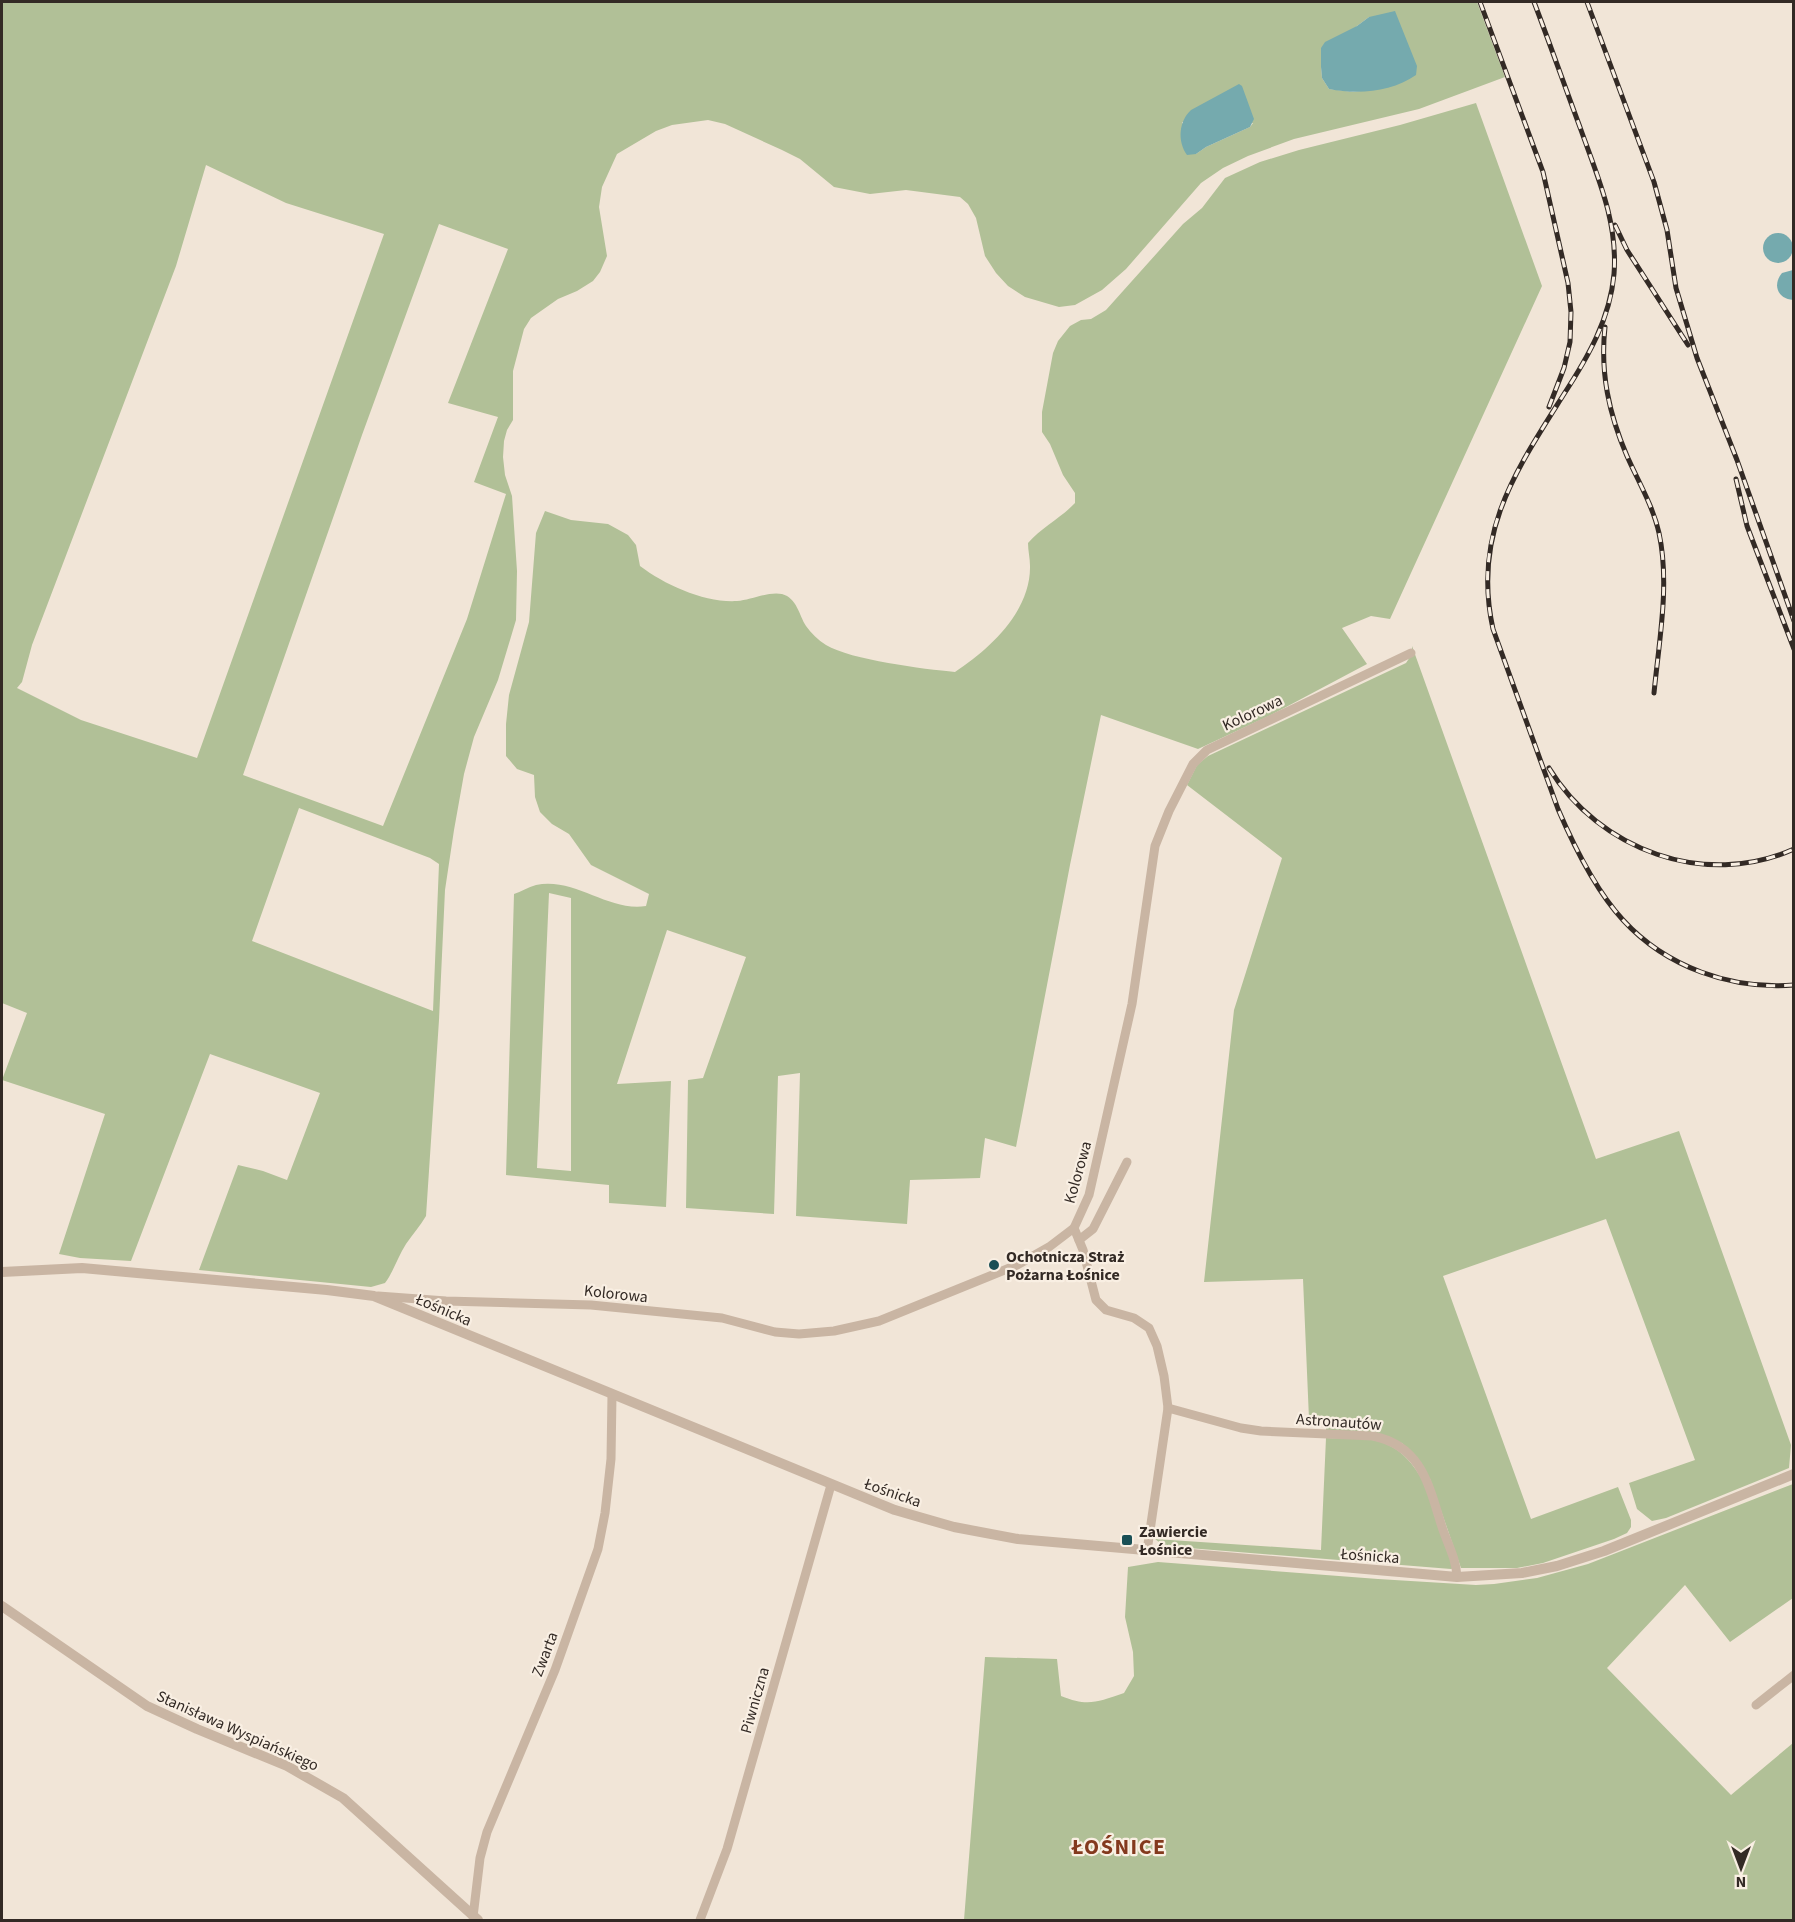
<svg xmlns="http://www.w3.org/2000/svg" width="1795" height="1922" viewBox="0 0 1795 1922" font-family="'Source Sans 3',sans-serif">
<rect width="100%" height="100%" fill="#f1e5d7"/>
<g fill="#b1c097" fill-rule="evenodd">
<path d="M 2,2 L 1477,2 L 1505,77 L 1419,109 L 1294,139 L 1248,156 L 1223,168 L 1201,183 L 1126,269 L 1102,290 L 1075,305 L 1059,307 L 1025,297 L 1008,286 L 996,273 L 985,256 L 976,218 L 968,204 L 960,197 L 906,190 L 870,194 L 834,187 L 800,159 L 782,150 L 725,124 L 708,120 L 672,125 L 656,131 L 617,154 L 602,187 L 599,207 L 607,256 L 600,272 L 593,281 L 577,291 L 558,299 L 531,318 L 524,329 L 513,371 L 513,420 L 507,430 L 504,441 L 503,457 L 505,475 L 512,496 L 517,571 L 516,620 L 498,680 L 474,737 L 464,774 L 454,830 L 445,890 L 439,1020 L 426,1216 C 420,1226 413,1234 406,1244 C 398,1256 394,1271 385,1283 L 371,1287 L 199,1270 L 238,1165 L 263,1171 L 287,1180 L 320,1093 L 210,1054 L 131,1261 L 80,1258 L 59,1254 L 105,1114 L 2,1080 L 27,1013 L 2,1003 ZM 1369,17 L 1376,89 L 1353,92 L 1329,89 L 1322,78 L 1321,67 L 1357,26 ZM 1182,122 L 1253,123 L 1250,127 L 1206,147 L 1196,154 ZM 206,165 L 286,203 L 384,234 L 197,758 L 81,720 L 17,688 L 22,682 L 32,645 L 176,266 ZM 439,224 L 508,249 L 448,403 L 498,417 L 474,482 L 506,494 L 467,619 L 383,826 L 243,775 L 362,435 ZM 299,808 L 430,858 L 439,864 L 433,1011 L 252,941 Z"/>
<path d="M 1476,103 L 1542,286 L 1390,619 L 1371,616 L 1342,628 L 1367,664 L 1271,715 L 1198,749 L 1101,715 L 1070,865 L 1016,1147 L 985,1138 L 980,1178 L 910,1180 L 907,1224 L 796,1216 L 800,1073 L 778,1076 L 774,1214 L 686,1208 L 688,1080 L 703,1078 L 746,957 L 667,930 L 617,1084 L 671,1081 L 666,1207 L 609,1203 L 609,1185 L 506,1175 L 514,894 C 521,892 528,887 536,885 C 575,877 608,912 646,906 L 649,894 L 591,865 L 569,834 L 552,824 L 540,812 L 535,797 L 534,775 L 517,769 L 506,756 L 506,724 L 509,695 L 529,622 L 536,533 L 545,511 L 571,520 L 608,524 L 628,535 L 636,545 L 640,566 C 665,585 705,603 737,601 C 751,600 769,591 782,594 C 797,598 799,615 806,626 C 811,633 818,640 826,645 C 851,660 924,669 955,672 C 990,649 1031,611 1030,566 C 1030,558 1028,551 1028,543 C 1042,527 1061,518 1075,503 L 1075,493 L 1063,475 L 1050,444 L 1042,432 L 1042,412 L 1053,353 L 1058,341 L 1070,326 L 1081,320 L 1091,319 L 1106,310 L 1183,224 L 1202,208 L 1225,178 L 1260,162 L 1299,150 L 1400,125 ZM 549,893 L 571,898 L 571,1171 L 537,1168 Z"/>
<polygon points="1412,646 1596,1159 1679,1131 1791,1445 1789,1468 1666,1518 1652,1521 1637,1509 1629,1483 1695,1460 1606,1219 1443,1276 1531,1519 1618,1487 1631,1520 1631,1527 1627,1533 1614,1539 1543,1563 1517,1568 1461,1568 1430,1479 1402,1443 1326,1430 1327,1420 1309,1419 1303,1279 1204,1282 1234,1010 1282,858 1187,785 1197,765 1208,756 1406,663 1412,654"/>
<path d="M 1326,1438 C 1342,1439 1367,1437 1381,1442 C 1428,1457 1439,1526 1454,1568 L 1451,1569 L 1164,1546 L 1155,1539 L 1321,1550 Z"/>
<path d="M 1793,1484 L 1793,1598 L 1730,1642 L 1685,1585 L 1607,1668 L 1731,1795 L 1793,1743 L 1793,1920 L 964,1920 L 985,1657 L 1057,1659 L 1061,1696 C 1088,1707 1097,1702 1124,1693 L 1134,1676 L 1133,1652 L 1125,1617 L 1128,1567 L 1158,1562 L 1378,1579 L 1476,1585 L 1494,1584 L 1537,1578 L 1588,1564 Z"/>
</g>
<g fill="#75aaae">
<path d="M 1395,11 L 1417,66 L 1416,75 C 1392,92 1358,95 1329,89 L 1322,78 L 1321,67 L 1321,48 L 1325,42 L 1357,26 L 1369,17 Z"/>
<path d="M 1239,84 L 1242,86 L 1254,119 L 1250,127 L 1206,147 L 1196,154 L 1187,155 C 1177,141 1179,121 1191,110 Z"/>
<circle cx="1778" cy="248" r="15"/>
<path d="M 1793,270 L 1793,300 C 1778,299 1772,285 1782,273 Z"/>
</g>
<g fill="none" stroke-linecap="round" stroke-linejoin="round">
<g stroke="#c9b5a3" stroke-width="9">
<polyline points="1074,1228 1083,1250 1096,1300 1106,1310 1134,1318 1149,1328 1157,1346 1164,1376 1168,1408 1147,1551"/>
<polyline points="1079,1240 1093,1229 1127,1162"/>
<polyline points="378,1296 446,1301 591,1305 722,1318 775,1332 799,1334 834,1331 879,1321 1017,1265 1049,1247 1074,1228 1089,1195 1132,1004 1155,846 1169,811 1193,764 1207,750 1411,653"/>
<path d="M 1168,1408 L 1241,1428 L 1261,1431 L 1373,1436 C 1422,1446 1429,1486 1442,1527 C 1448,1545 1456,1558 1457,1577"/>
<polyline points="1756,1705 1794,1675"/>
<polyline points="473,1917 480,1858 487,1832 555,1670 598,1549 605,1513 611,1459 612,1395"/>
<polyline points="700,1920 727,1849 831,1485"/>
</g>
<g stroke="#c9b5a3" stroke-width="10">
<polyline points="2,1272 82,1268 327,1290 374,1296 895,1510 954,1527 1018,1539 1457,1577 1522,1573 1557,1566 1604,1551 1794,1474"/>
<polyline points="2,1606 147,1706 197,1729 287,1766 343,1798 478,1920"/>
</g>
<g stroke="#332a25" stroke-width="5">
<g id="rail">
<polyline points="1480,2 1543,172 1568,283 1571,312 1570,342 1564,368 1549,407"/>
<path d="M 1534,2 C 1550,44 1565,87 1581,130 C 1598,178 1618,222 1614,274 C 1610,319 1588,357 1564,394 C 1515,472 1472,534 1493,629 L 1558,809 C 1573,844 1597,892 1623,920 C 1666,967 1731,990 1794,985"/>
<polyline points="1587,2 1654,182 1667,230 1676,288 1697,358 1737,460 1794,621"/>
<polyline points="1615,225 1627,250 1688,345"/>
<path d="M 1605,327 C 1600,373 1609,414 1627,456 C 1638,481 1653,506 1659,533 C 1670,584 1659,641 1654,693"/>
<polyline points="1736,479 1747,526 1794,649"/>
<path d="M 1549,768 C 1599,850 1705,889 1794,849"/>
</g>
</g>
<use href="#rail" stroke="#f9efe3" stroke-width="3" stroke-dasharray="9" stroke-linecap="butt"/>
</g>
<g fill="#1a4f55" stroke="#f9efe3" stroke-width="2">
<circle cx="994" cy="1265" r="6"/>
<rect x="1121" y="1534" width="12" height="12" rx="3"/>
</g>
<g text-anchor="middle" stroke-width="4.5" stroke-linejoin="round" paint-order="stroke">
<g font-size="16" fill="#332a25" stroke="#f9efe3">
<text transform="translate(1252 712) rotate(-25)" y="6">Kolorowa</text>
<text transform="translate(1077 1172) rotate(-74)" y="6">Kolorowa</text>
<text transform="translate(616 1293) rotate(6)" y="6">Kolorowa</text>
<text transform="translate(444 1309) rotate(23)" y="6">Łośnicka</text>
<text transform="translate(1339 1421) rotate(4)" y="6">Astronautów</text>
<text transform="translate(893 1492) rotate(19)" y="6">Łośnicka</text>
<text transform="translate(1370 1555) rotate(4)" y="6">Łośnicka</text>
<text transform="translate(544 1654) rotate(-69)" y="6">Zwarta</text>
<text transform="translate(754 1700) rotate(-74)" y="6">Piwniczna</text>
<text transform="translate(238 1730) rotate(24)" y="6">Stanisława Wyspiańskiego</text>
</g>
<g font-size="16" font-weight="bold" fill="#332a25" stroke="#f9efe3" text-anchor="start">
<text x="1006" y="1262">Ochotnicza Straż<tspan x="1006" dy="18">Pożarna Łośnice</tspan></text>
<text x="1139" y="1537">Zawiercie<tspan x="1139" dy="18">Łośnice</tspan></text>
</g>
<g font-size="22" font-weight="bold" letter-spacing="1.5" fill="#83391d" stroke="#f9efe3">
<text x="1119" y="1854">ŁOŚNICE</text>
</g>
</g>
<rect width="1795" height="1922" fill="none" stroke="#332a25" stroke-width="6"/>
<g transform="translate(1741 1868) rotate(180)" stroke="#f9efe3" stroke-width="4.5" paint-order="stroke">
<path d="M0-4.5L10 22L0 15L-10 22Z" fill="#332a25"/>
<text y="-9" font-size="16" font-weight="bold" text-anchor="middle" fill="#332a25">N</text>
</g>
</svg>
